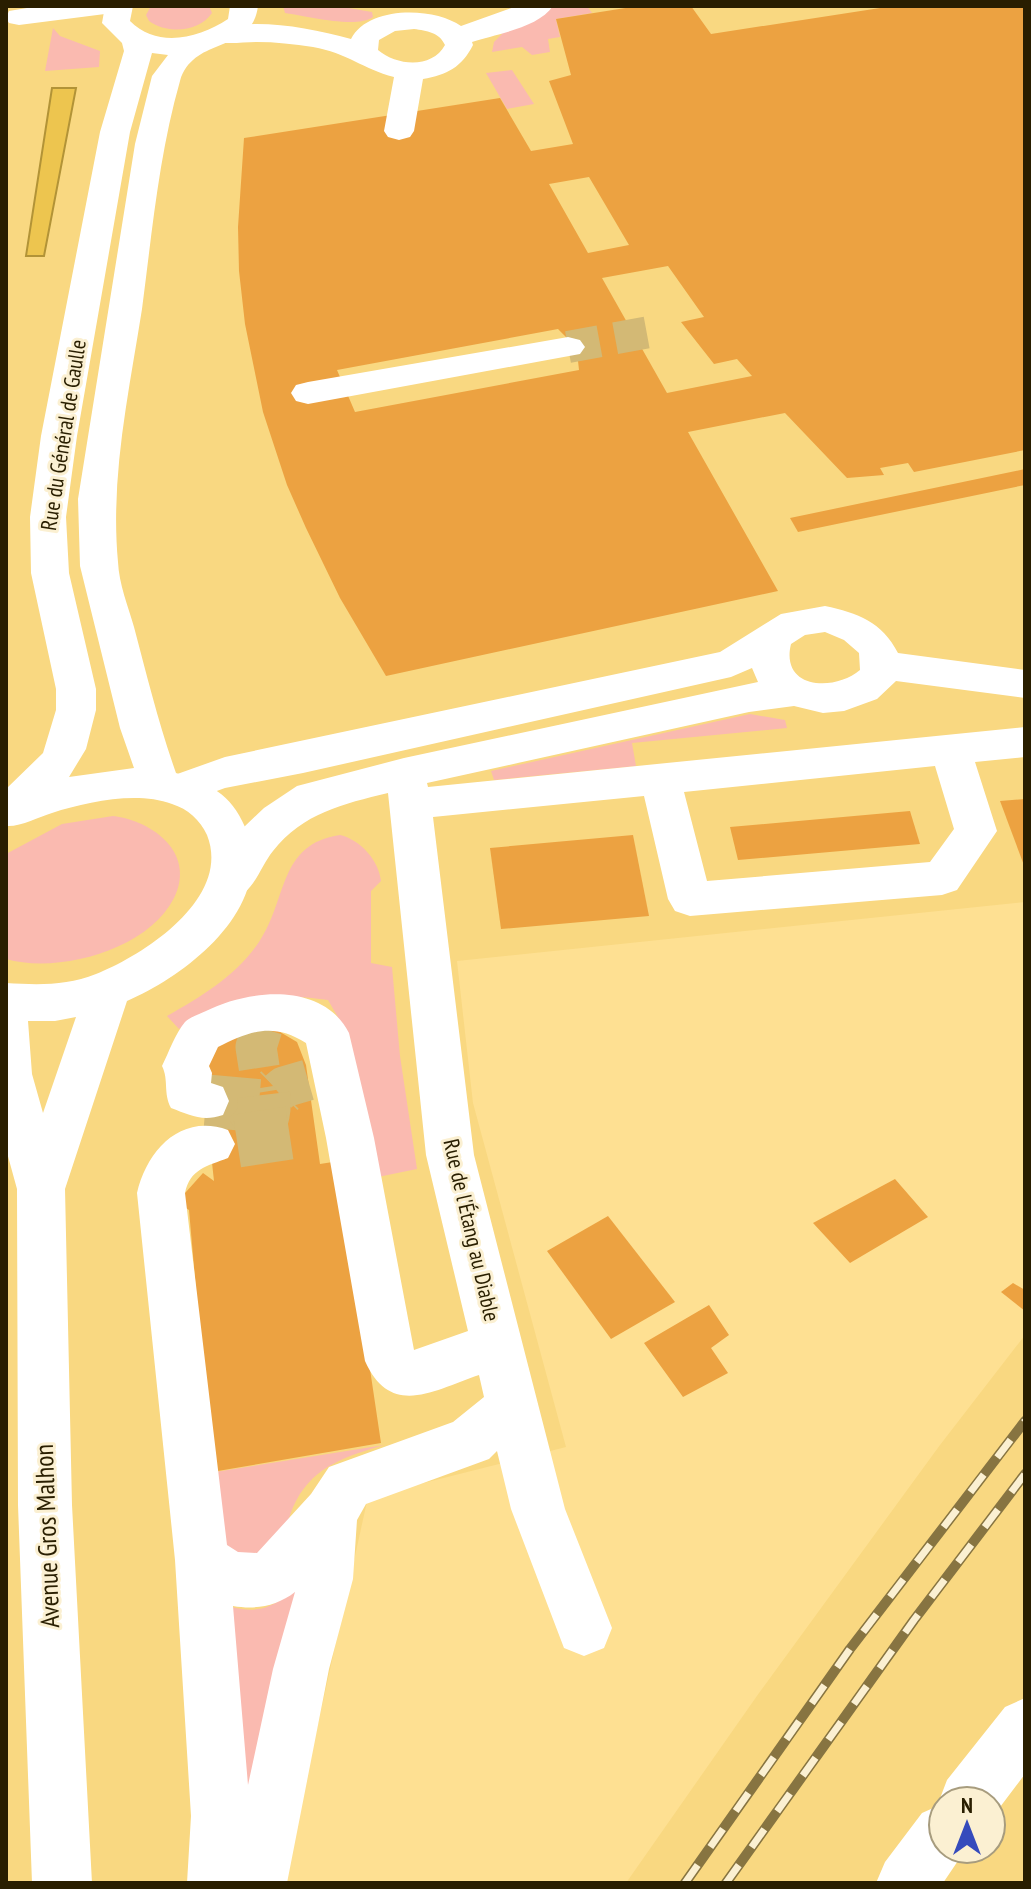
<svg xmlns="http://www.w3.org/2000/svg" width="1031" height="1889" viewBox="0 0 1031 1889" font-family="'PT Sans Narrow',sans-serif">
<rect width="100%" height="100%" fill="#fee092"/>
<g fill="#f9d881" fill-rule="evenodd">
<polygon points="6,6 1025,6 1025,902 457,961 473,1103 566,1447 368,1497 283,1883 6,1883"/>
<path d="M 1025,1335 L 1025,1883 L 626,1883 L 759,1693 L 940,1445 ZM 943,1801 L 991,1801 L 991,1849 L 943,1849 Z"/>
</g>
<g fill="#fabab0">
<path d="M 151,6 L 209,6 L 212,13 C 198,33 167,34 149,21 L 146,15 Z"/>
<path d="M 283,6 L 337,6 L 372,12 L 373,17 C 357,29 306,16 285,13 Z"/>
<polygon points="547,6 587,6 592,13 556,19 560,37 548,39 550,52 532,55 522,47 492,52 494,42 502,34 498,30"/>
<polygon points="53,28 60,36 100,51 99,67 45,71"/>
<polygon points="512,70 534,104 507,109 486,73"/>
<polygon points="750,714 785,720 787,728 632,743 636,766 494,780 491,771"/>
<path d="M 113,816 C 153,821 196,853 174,898 C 148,950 58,974 6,959 L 6,854 L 62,824 Z"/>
<path d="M 340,835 C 361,840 379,861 381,881 L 371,891 L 371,963 L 392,967 L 400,1056 L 417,1169 L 373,1178 L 350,1038 L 328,1000 C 277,992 221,997 179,1029 L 167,1016 C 202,996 236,976 259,942 C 288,899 278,844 340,835 Z"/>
<path d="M 384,1445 C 348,1456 315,1465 296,1501 C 289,1513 287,1531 278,1542 C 272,1549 260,1555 252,1560 L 227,1549 L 209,1473 Z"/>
<path d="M 309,1572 L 240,1883 L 222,1604 C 263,1619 283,1603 309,1572 Z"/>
</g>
<polygon fill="#edc54f" stroke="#b29337" stroke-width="2" points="52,88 76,88 44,256 26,256"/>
<g fill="#eca241" fill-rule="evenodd">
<path d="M 638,6 L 691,6 L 711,34 L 893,6 L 1025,6 L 1025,450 L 914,472 L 908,463 L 880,468 L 884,475 L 847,478 L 785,413 L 688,432 L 778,591 L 386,676 L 340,598 L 306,528 L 287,485 L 263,412 L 245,324 L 239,271 L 238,227 L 244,138 L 500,98 L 531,151 L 573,144 L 549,81 L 571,75 L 556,19 ZM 589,177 L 629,245 L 588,253 L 549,184 ZM 668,266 L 704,317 L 681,322 L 714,364 L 737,359 L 752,376 L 667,393 L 602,278 ZM 558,329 L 572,343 L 577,352 L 579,370 L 355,412 L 337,370 Z"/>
<polygon points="1025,469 1025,485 798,532 790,518"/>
<polygon points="1025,799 1025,868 1000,801"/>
<polygon points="910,811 920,844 738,860 730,827"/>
<polygon points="633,835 649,916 501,929 490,848"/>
<polygon points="249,1027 275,1029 297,1042 306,1065 320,1164 339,1161 381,1443 212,1472 189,1210 177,1202 203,1173 214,1181 203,1080 207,1055 225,1037"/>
<polygon points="895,1179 928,1217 850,1263 813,1223"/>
<polygon points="608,1216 675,1302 611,1339 547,1251"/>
<polygon points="1013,1283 1025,1290 1025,1311 1001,1292"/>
<polygon points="709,1305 729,1335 711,1348 728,1373 683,1397 644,1343"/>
</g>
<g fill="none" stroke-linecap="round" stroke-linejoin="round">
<polyline stroke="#d3b975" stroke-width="32" stroke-dasharray="32 16" stroke-linecap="butt" points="568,347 649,332"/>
<g stroke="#d3b975" stroke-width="41" stroke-dasharray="41 20" stroke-linecap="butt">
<polyline points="262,1028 256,1047 263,1092"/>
<polyline points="278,1092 284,1087 308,1080"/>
</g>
<g stroke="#d3b975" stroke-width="53" stroke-dasharray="53 26" stroke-linecap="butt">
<polyline points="206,1101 264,1106 280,1090"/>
<path d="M 243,1140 C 262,1127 267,1114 263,1090"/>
<polyline points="237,1141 315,1129"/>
</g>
<g fill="#fff" fill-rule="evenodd">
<polygon points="39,6 119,6 115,12 105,14 19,25 9,23 6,18 9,11"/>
<path d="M 517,6 L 553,6 C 538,28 496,34 472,42 L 473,45 C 462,67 447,75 423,79 L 414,131 L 410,137 L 399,140 L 388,137 L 384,131 L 394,77 C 363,69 347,53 313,47 C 294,44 275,42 257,42 C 242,42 227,45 213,41 L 209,35 L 213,29 C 257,18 307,27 351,39 C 368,5 435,7 461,26 ZM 414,29 C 427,31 439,32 445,45 C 432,69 397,66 378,50 L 379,40 L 395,31 Z"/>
<polygon points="568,337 580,340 585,347 580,354 308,404 296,401 291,393 296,385 308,382"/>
<path d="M 825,606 C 858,613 882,622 898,653 L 1025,670 L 1025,698 L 896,681 L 877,699 L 844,711 L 823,713 L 794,706 L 749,712 L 427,783 L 428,787 L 1025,727 L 1025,757 L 975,762 L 997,831 L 957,890 L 942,895 L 690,916 L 675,911 L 668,899 L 644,796 L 433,817 L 474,1155 L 565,1509 L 612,1628 L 604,1648 L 584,1656 L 564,1648 L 511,1509 L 497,1451 L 489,1459 L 366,1504 L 357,1520 L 353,1579 L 329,1669 L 287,1883 L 187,1883 L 191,1816 L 175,1560 L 137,1193 C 147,1150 181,1113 228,1130 L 235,1144 L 228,1158 C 207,1166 190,1169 185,1193 L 227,1545 L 238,1552 L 257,1553 L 311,1494 L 329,1467 L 453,1422 L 484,1397 L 479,1375 C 434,1390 391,1419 365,1361 L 326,1138 L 306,1043 C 273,1022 250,1031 218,1047 L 209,1066 L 212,1073 L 211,1083 L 223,1087 L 229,1101 L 223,1115 C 202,1122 190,1115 171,1108 C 163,1093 169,1080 162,1066 C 169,1052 175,1034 185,1022 C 190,1017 200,1014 206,1011 C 250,989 323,982 349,1033 L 374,1138 L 414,1350 L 468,1331 L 426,1155 L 388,793 C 343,804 303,813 273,851 C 263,863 256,884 244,893 C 234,900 224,896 214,893 L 208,881 L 244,827 L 264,808 L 297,786 L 404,758 L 758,682 L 752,668 L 731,677 L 303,773 L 225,788 L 181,804 L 166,800 L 160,789 L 166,778 L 225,757 L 720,652 L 781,614 ZM 825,632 L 844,640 L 859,653 L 860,670 C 834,692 780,689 791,644 L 805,635 ZM 935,766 L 954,829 L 930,862 L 707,881 L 684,792 ZM 295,1592 L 273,1669 L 248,1785 L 233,1606 C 256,1610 277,1606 295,1592 Z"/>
<polygon points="1025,1698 1025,1774 991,1819 991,1801 943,1801 943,1849 966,1849 943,1883 876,1883 885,1862 922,1813 940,1805 939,1801 947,1780 1005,1707"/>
</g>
<path fill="#fff" fill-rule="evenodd" d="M 105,6 L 133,6 L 130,21 C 158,49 199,38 228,19 L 230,6 L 258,6 C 252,55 194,35 180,81 C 159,154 152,233 142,309 C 129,392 110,477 118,562 C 119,584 128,606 134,627 C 147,676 159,725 176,773 C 209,783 231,794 245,827 C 278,904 190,974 127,1001 L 65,1189 L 72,1505 L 92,1883 L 32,1883 L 18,1505 L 17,1189 L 6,1149 L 6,983 C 37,985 66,986 96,974 C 144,955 232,898 207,835 C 200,820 188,809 172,804 C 136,791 87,802 52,813 C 38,817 21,827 6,826 L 6,789 L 43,753 L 56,710 L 56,689 L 31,573 L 30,517 L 41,436 L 100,132 L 124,51 L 122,43 L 102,23 ZM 152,53 L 168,55 L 152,76 L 135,144 L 78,499 L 80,566 L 120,728 L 134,768 L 69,777 L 86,749 L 96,710 L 96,689 L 69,573 L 66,517 L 77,436 L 130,132 ZM 76,1017 L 43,1113 L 32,1074 L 28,1021 L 55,1021 Z"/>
<g stroke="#877441" stroke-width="10">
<g id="rail">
<polyline points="685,1883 850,1649 1025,1421"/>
<polyline points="726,1883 914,1620 1025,1474"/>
</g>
</g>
<use href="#rail" stroke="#fbf0d2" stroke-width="7" stroke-dasharray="22" stroke-linecap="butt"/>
</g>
<g text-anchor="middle" stroke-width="6" stroke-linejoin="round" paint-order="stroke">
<g font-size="22" fill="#291e00" stroke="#fbf0d2">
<text transform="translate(63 435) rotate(-81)" y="8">Rue du Général de Gaulle</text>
<text transform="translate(472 1230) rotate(77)" y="8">Rue de l'Étang au Diable</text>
</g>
<g font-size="26" fill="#291e00" stroke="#fbf0d2">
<text transform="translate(47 1536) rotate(-92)" y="9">Avenue Gros Malhon</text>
</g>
</g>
<rect width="1031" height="1889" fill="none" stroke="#291e00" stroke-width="16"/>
<g transform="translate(967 1825)"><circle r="38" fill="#fbf0d2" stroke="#a79c7e" stroke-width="2"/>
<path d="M0-6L14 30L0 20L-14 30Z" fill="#354bbc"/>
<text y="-12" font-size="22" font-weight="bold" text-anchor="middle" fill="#291e00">N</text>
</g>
</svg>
